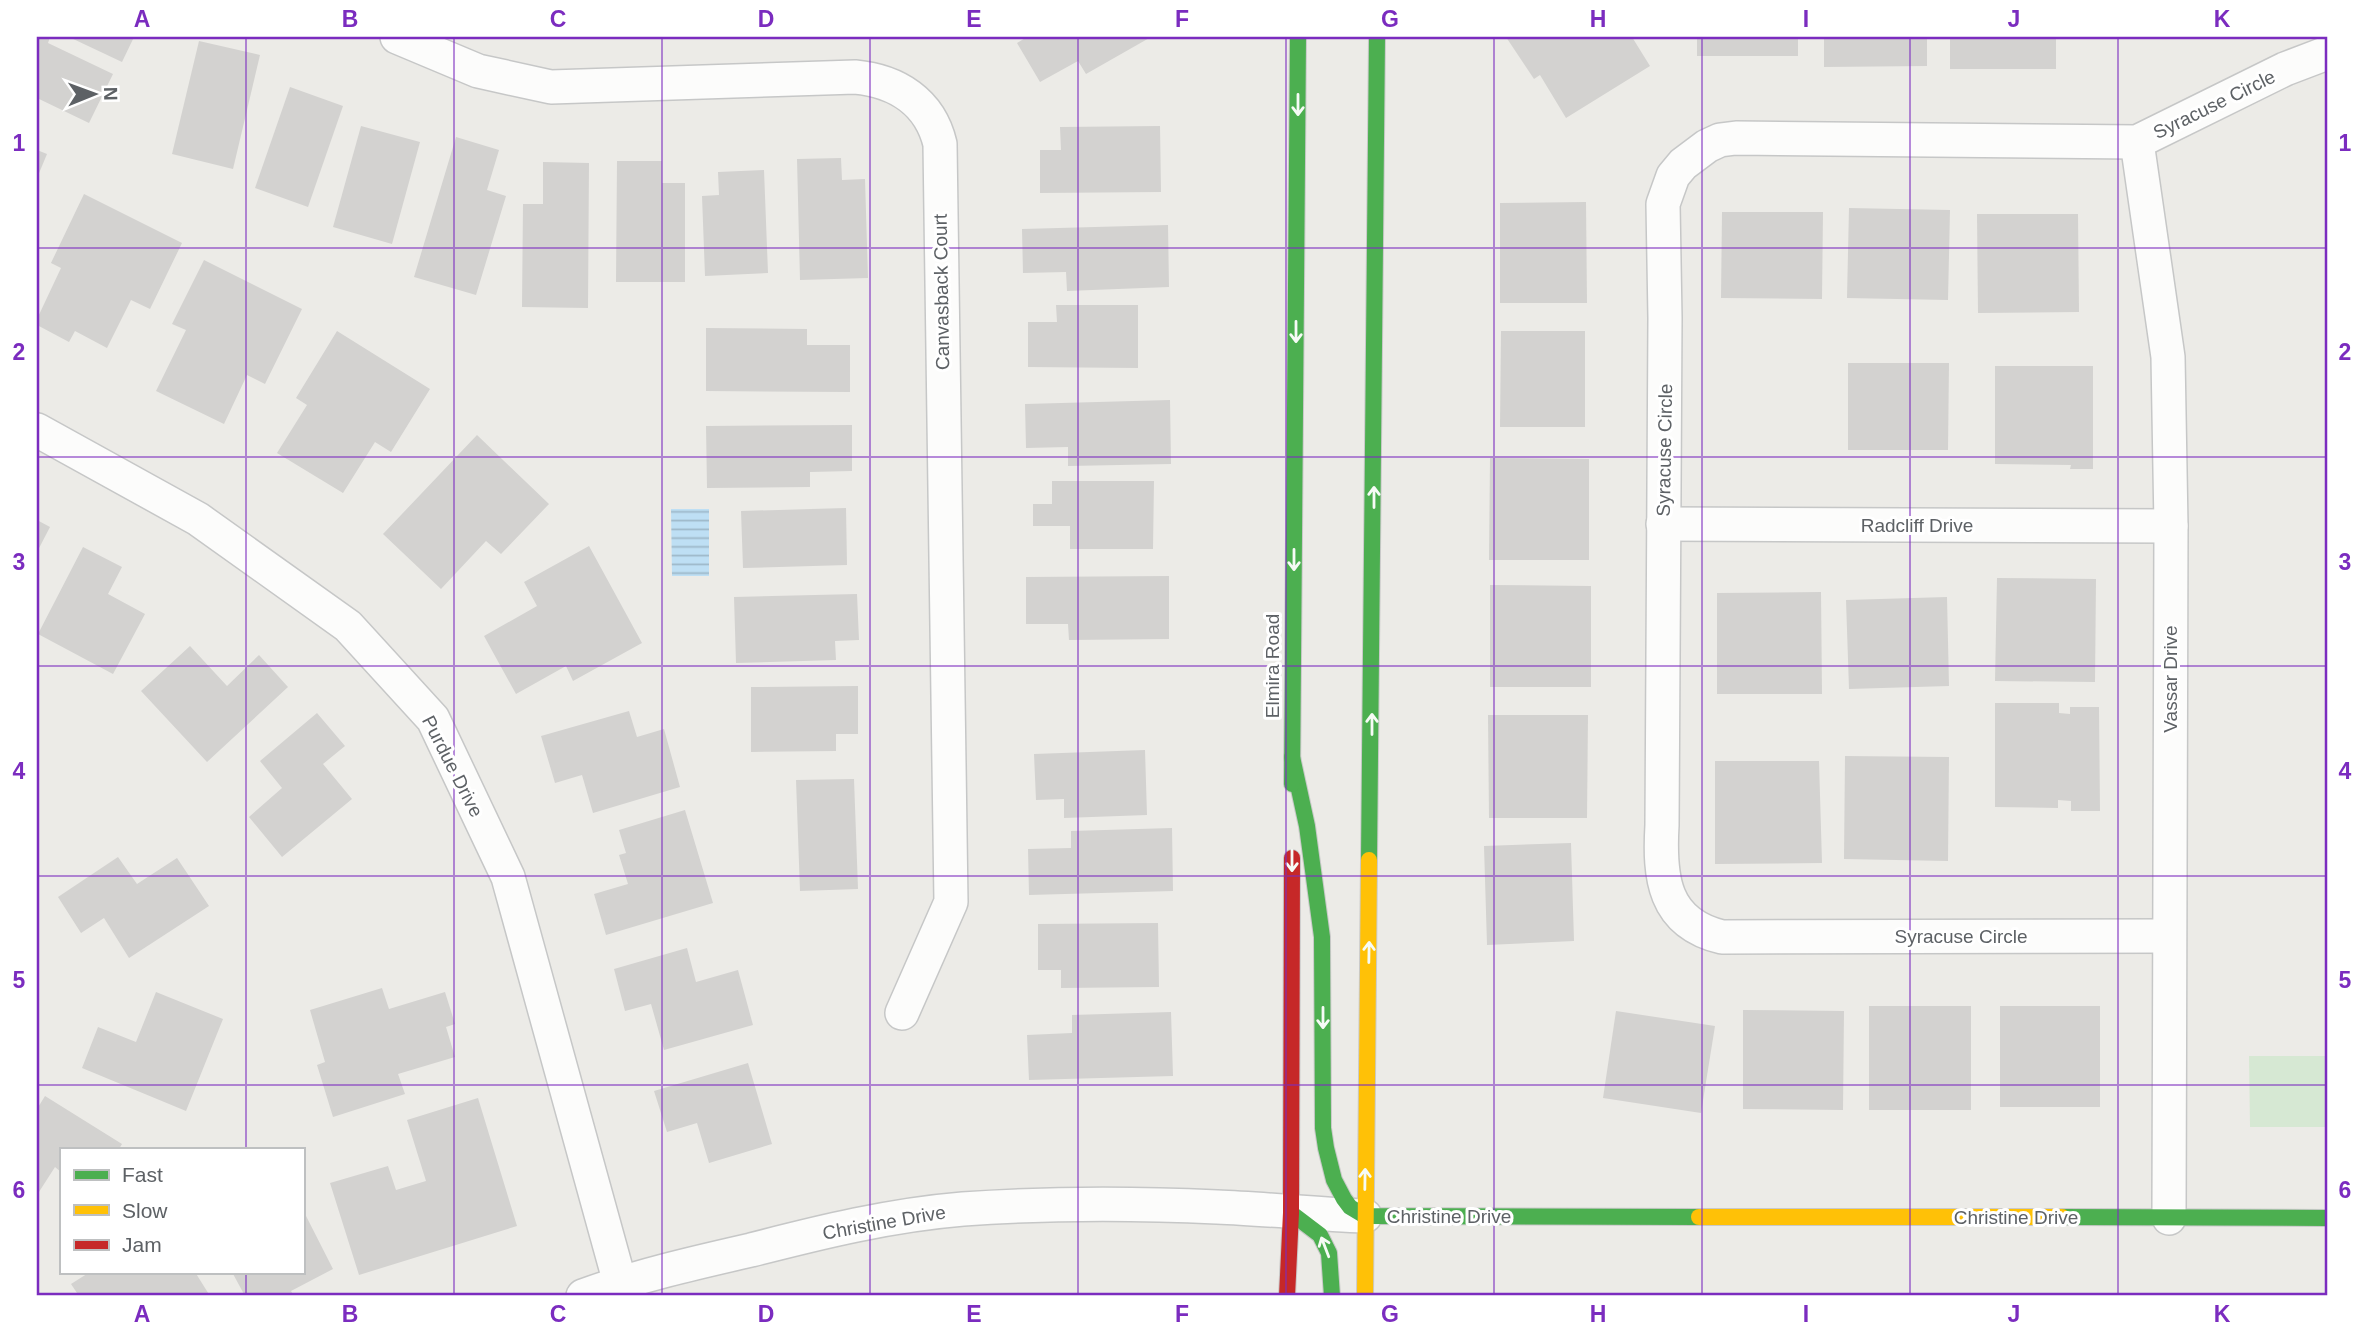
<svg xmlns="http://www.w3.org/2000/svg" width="2364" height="1333" viewBox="0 0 2364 1333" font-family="Arial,sans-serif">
<defs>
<pattern id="water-rules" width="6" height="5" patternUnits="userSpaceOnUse" patternTransform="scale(1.75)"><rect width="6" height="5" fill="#bedff4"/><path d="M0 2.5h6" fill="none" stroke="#9eb8c9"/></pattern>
</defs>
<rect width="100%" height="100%" fill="#ecebe7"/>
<polygon fill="#d6e8d3" points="2249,1056 2327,1056 2327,1127 2250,1127"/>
<polygon fill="url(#water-rules)" points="671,509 709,509 709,576 672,576"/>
<g fill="#d3d2d0">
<polygon points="37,37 50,37 48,43 113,74 89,123 37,98"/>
<polygon points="69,37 134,37 122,62"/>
<polygon points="1027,37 1151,37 1086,74 1078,61 1040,82 1017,43"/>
<polygon points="1506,37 1632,37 1650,66 1566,118 1540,75 1534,79"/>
<rect x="1697" y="37" width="101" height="19"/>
<polygon points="1824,37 1927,37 1927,66 1824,67"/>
<rect x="1950" y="37" width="106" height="32"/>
<polygon points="199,41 260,55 233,169 172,154"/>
<polygon points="290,87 343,106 308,207 255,188"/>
<polygon points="361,126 420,142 392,244 333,227"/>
<polygon points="1160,126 1161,192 1040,193 1040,150 1061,150 1060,127"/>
<polygon points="456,137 499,150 487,190 506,196 476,295 414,277"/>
<polygon points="37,150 47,154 37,178"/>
<polygon points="841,158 842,180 865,179 868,278 800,280 797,159"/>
<polygon points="617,161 662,161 662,183 685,183 685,282 616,282"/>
<polygon points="543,162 589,163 588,308 522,307 523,204 543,204"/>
<polygon points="764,170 768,273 705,276 702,196 719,195 718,172"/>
<polygon points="84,194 182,243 150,309 131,300 107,348 75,331 69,342 37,325 37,319 61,268 51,263"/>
<polygon points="1586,202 1587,303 1500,303 1500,203"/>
<polygon points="1849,208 1950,210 1948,300 1847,298"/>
<polygon points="1722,212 1823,212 1822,299 1721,298"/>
<polygon points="1977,214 2078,214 2079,312 1978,313"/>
<polygon points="1168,225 1169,287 1067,291 1066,272 1023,273 1022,229"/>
<polygon points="204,260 302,309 265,384 247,375 224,424 156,391 186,330 172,324"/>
<polygon points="1056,305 1138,305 1138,368 1028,367 1028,322 1057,322"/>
<polygon points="706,328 807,329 807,345 850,345 850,392 706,391"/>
<polygon points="337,331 430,389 391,452 375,442 343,493 277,453 307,405 296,398"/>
<polygon points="1501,331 1585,331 1585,427 1500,427"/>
<polygon points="1848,363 1949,363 1948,450 1848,450"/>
<polygon points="1995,366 2093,366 2093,469 2070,469 2071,465 1995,464"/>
<polygon points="1170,400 1171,464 1068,466 1068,447 1026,448 1025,404"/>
<polygon points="852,425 852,471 810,472 810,487 707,488 706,426"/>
<polygon points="477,435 549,504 501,554 486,541 441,589 383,534"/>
<polygon points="1490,458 1589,459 1589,560 1489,560"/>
<polygon points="1052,481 1154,481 1153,549 1070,549 1070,526 1033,526 1033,504 1052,504"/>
<polygon points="846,508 847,565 743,568 741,511"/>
<polygon points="37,520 50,527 37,552"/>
<polygon points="589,546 642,643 573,681 566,666 516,694 484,636 537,606 524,582"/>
<polygon points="83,547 122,567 108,594 145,614 113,674 38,634"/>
<polygon points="1169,576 1169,639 1069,640 1068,624 1026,624 1026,577"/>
<polygon points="1997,578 2096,579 2095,682 1995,681"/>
<polygon points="1490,585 1591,586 1591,687 1490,687"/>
<polygon points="1821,592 1822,694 1717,694 1717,593"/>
<polygon points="857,594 859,640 835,641 836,660 736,663 734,597"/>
<polygon points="1947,597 1949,686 1849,689 1846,600"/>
<polygon points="190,646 227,686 259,655 288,687 207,762 141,691"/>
<polygon points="858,686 858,734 836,734 836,751 751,752 751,687"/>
<polygon points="1995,703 2059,703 2059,713 2070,714 2070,707 2099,707 2100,811 2071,811 2071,801 2058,800 2058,808 1995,807"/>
<polygon points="629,711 637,737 664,729 680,787 593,813 582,775 555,783 541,736"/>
<polygon points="317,713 345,746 323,764 352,799 282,857 249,817 282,788 260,761"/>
<polygon points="1488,715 1588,715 1587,818 1489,818"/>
<polygon points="1145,750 1147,815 1064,818 1064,799 1036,800 1034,754"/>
<polygon points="1845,756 1949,757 1948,861 1844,859"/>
<polygon points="1715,761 1819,761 1822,863 1715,864"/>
<polygon points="854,779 858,889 800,891 796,780"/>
<polygon points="685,810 713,903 606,935 594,894 628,884 619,855 626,853 619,830"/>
<polygon points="1172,828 1173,891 1029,895 1028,849 1071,848 1071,831"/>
<polygon points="1571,843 1574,941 1487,945 1484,846"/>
<polygon points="118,857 137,884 177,858 209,906 129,958 104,918 81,933 58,897"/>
<polygon points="1158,923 1159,987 1061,988 1061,970 1038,970 1038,924"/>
<polygon points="687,948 696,982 738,970 753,1025 664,1050 651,1004 625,1011 614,969"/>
<polygon points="382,988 389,1009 445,992 455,1024 446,1027 455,1057 398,1074 405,1094 333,1117 317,1065 325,1062 310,1010"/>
<polygon points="156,992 223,1019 186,1111 82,1068 98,1027 136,1042"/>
<rect x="1869" y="1006" width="102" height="104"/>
<rect x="2000" y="1006" width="100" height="101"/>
<polygon points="1743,1010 1844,1011 1843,1110 1743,1109"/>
<polygon points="1616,1011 1715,1026 1701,1113 1603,1098"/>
<polygon points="1171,1012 1173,1076 1029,1080 1027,1035 1072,1033 1072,1015"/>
<polygon points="748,1063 772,1144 709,1163 697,1123 667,1132 654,1091"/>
<polygon points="45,1096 122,1144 119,1149 61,1149 61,1172 55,1167 37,1195 37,1109"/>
<polygon points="478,1098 517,1226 359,1275 330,1183 388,1166 396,1190 426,1181 407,1120"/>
<polygon points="303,1210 333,1269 291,1291 294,1296 245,1296 232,1272 303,1272"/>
<polygon points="90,1272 195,1272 210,1296 79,1296 71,1284"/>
</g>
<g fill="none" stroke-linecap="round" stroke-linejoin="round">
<g stroke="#c6c7c7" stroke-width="36">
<g id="street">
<path d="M 397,37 L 478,71 L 551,87 L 855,77 C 897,81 930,102 940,144 L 951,902 L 902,1013"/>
<polyline points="2137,142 2168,357 2171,526 2169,1218"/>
<polyline points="37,430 198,519 348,626 433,719 508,877 620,1283"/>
<polyline points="1663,524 2171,526"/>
<path d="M 2169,936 L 1722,937 C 1663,923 1659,877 1662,825 L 1665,318 L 1663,204 L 1673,176 L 1683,164 L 1707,146 L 1720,140 L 1736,138 L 2137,142 L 2285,69 L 2327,53"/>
<path d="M 583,1296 C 637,1276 694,1263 751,1250 C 821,1232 890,1215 963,1209 C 1047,1203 1133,1203 1217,1207 C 1266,1209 1315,1214 1365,1216"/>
</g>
</g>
<g stroke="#c9c9c9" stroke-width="18">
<g id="fast">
<polyline points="1292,757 1307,826 1322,937 1323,1128 1326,1148 1334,1180 1344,1199 1350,1207 1365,1216 1699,1217"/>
<polyline points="1292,784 1298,37"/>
<polyline points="1369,860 1377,37"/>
<polyline points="1291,1213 1320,1235 1329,1253 1332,1296"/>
<polyline points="2062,1217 2327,1218"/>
</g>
</g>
<g stroke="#c9c9c9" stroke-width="18">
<g id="slow">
<polyline points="1699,1217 2062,1217"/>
<polyline points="1365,1296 1369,860"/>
</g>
</g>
<g stroke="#c9c9c9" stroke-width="18">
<polyline id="jam" points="1287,1296 1291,1213 1292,858"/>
</g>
<use href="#street" stroke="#fcfcfb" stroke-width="33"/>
<use href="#fast" stroke="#4caf50" stroke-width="16"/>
<use href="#slow" stroke="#ffc107" stroke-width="16"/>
<use href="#jam" stroke="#c62828" stroke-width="16"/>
</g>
<defs><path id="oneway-shaft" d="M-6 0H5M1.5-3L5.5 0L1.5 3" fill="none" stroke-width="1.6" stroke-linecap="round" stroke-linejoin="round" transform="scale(1.75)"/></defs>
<g stroke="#f6fbf6">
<use href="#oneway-shaft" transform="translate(1298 105) rotate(90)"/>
<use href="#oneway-shaft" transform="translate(1296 332) rotate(90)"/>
<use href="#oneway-shaft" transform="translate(1374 497) rotate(-90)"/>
<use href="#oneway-shaft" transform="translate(1294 560) rotate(90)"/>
<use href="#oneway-shaft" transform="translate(1372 724) rotate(-90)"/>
<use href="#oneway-shaft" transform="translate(1292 861) rotate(90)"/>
<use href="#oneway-shaft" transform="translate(1369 952) rotate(-89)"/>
<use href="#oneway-shaft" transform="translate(1323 1018) rotate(90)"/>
<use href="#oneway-shaft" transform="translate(1365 1179) rotate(-89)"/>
<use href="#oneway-shaft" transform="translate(1325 1247) rotate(-111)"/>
</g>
<path fill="none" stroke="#7b2cbf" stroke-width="2" stroke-opacity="0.55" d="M 246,37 L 246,1149M 454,37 L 454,1296M 662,37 L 662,1296M 870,37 L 870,1296M 1078,37 L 1078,1296M 1286,37 L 1286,1296M 1494,37 L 1494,1296M 1702,37 L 1702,1296M 1910,37 L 1910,1296M 2118,37 L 2118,1296M 37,248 L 2327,248M 37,457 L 2327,457M 37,666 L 2327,666M 37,876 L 2327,876M 37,1085 L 2327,1085M 246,1272 L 246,1296"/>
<g text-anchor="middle" stroke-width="6" stroke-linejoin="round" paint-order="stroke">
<g font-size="19" fill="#5d6165" stroke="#fff">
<text transform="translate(2214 104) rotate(-26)" y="7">Syracuse Circle</text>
<text transform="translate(941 292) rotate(-91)" y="7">Canvasback Court</text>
<text transform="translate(1664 450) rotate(-89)" y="7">Syracuse Circle</text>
<text x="1917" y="532">Radcliff Drive</text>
<text transform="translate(1272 666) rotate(-90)" y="7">Elmira Road</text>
<text transform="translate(2170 679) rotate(-90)" y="7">Vassar Drive</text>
<text transform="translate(453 766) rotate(63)" y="7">Purdue Drive</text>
<text x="1961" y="943">Syracuse Circle</text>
<text x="1449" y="1223">Christine Drive</text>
<text x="2016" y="1224">Christine Drive</text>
<text transform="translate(884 1222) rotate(-10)" y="7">Christine Drive</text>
</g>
</g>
<rect width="2364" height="1333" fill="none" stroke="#ffffff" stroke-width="77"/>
<rect x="60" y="1148" width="245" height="126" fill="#ffffff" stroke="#bec0c1" stroke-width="2"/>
<rect x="74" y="1170" width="35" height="10" fill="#4caf50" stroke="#bec0c1" stroke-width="2"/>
<text x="122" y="1182" font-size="21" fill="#5d6165">Fast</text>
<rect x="74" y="1205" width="35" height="10" fill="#ffc107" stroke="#bec0c1" stroke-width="2"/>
<text x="122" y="1218" font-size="21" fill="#5d6165">Slow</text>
<rect x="74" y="1240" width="35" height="10" fill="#c62828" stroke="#bec0c1" stroke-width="2"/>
<text x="122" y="1252" font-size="21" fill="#5d6165">Jam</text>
<g transform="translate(94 94) rotate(89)" stroke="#ffffff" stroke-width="5" paint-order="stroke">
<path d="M0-5L12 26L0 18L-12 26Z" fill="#5d6165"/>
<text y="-10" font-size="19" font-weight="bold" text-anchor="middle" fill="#5d6165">N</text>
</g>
<rect x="38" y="38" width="2288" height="1256" fill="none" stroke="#7b2cbf" stroke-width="2.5"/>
<g font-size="23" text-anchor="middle" font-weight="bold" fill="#7b2cbf">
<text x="142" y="27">A</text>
<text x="350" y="27">B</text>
<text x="558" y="27">C</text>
<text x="766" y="27">D</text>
<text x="974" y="27">E</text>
<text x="1182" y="27">F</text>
<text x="1390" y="27">G</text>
<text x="1598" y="27">H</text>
<text x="1806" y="27">I</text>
<text x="2014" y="27">J</text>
<text x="2222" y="27">K</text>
<text x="19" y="151">1</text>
<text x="2345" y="151">1</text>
<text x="19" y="360">2</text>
<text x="2345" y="360">2</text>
<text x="19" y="570">3</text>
<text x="2345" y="570">3</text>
<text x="19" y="779">4</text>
<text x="2345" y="779">4</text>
<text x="19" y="988">5</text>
<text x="2345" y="988">5</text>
<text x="19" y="1198">6</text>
<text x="2345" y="1198">6</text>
<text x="142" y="1322">A</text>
<text x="350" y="1322">B</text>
<text x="558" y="1322">C</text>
<text x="766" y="1322">D</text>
<text x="974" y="1322">E</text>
<text x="1182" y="1322">F</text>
<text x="1390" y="1322">G</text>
<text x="1598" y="1322">H</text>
<text x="1806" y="1322">I</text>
<text x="2014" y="1322">J</text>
<text x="2222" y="1322">K</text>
</g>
</svg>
